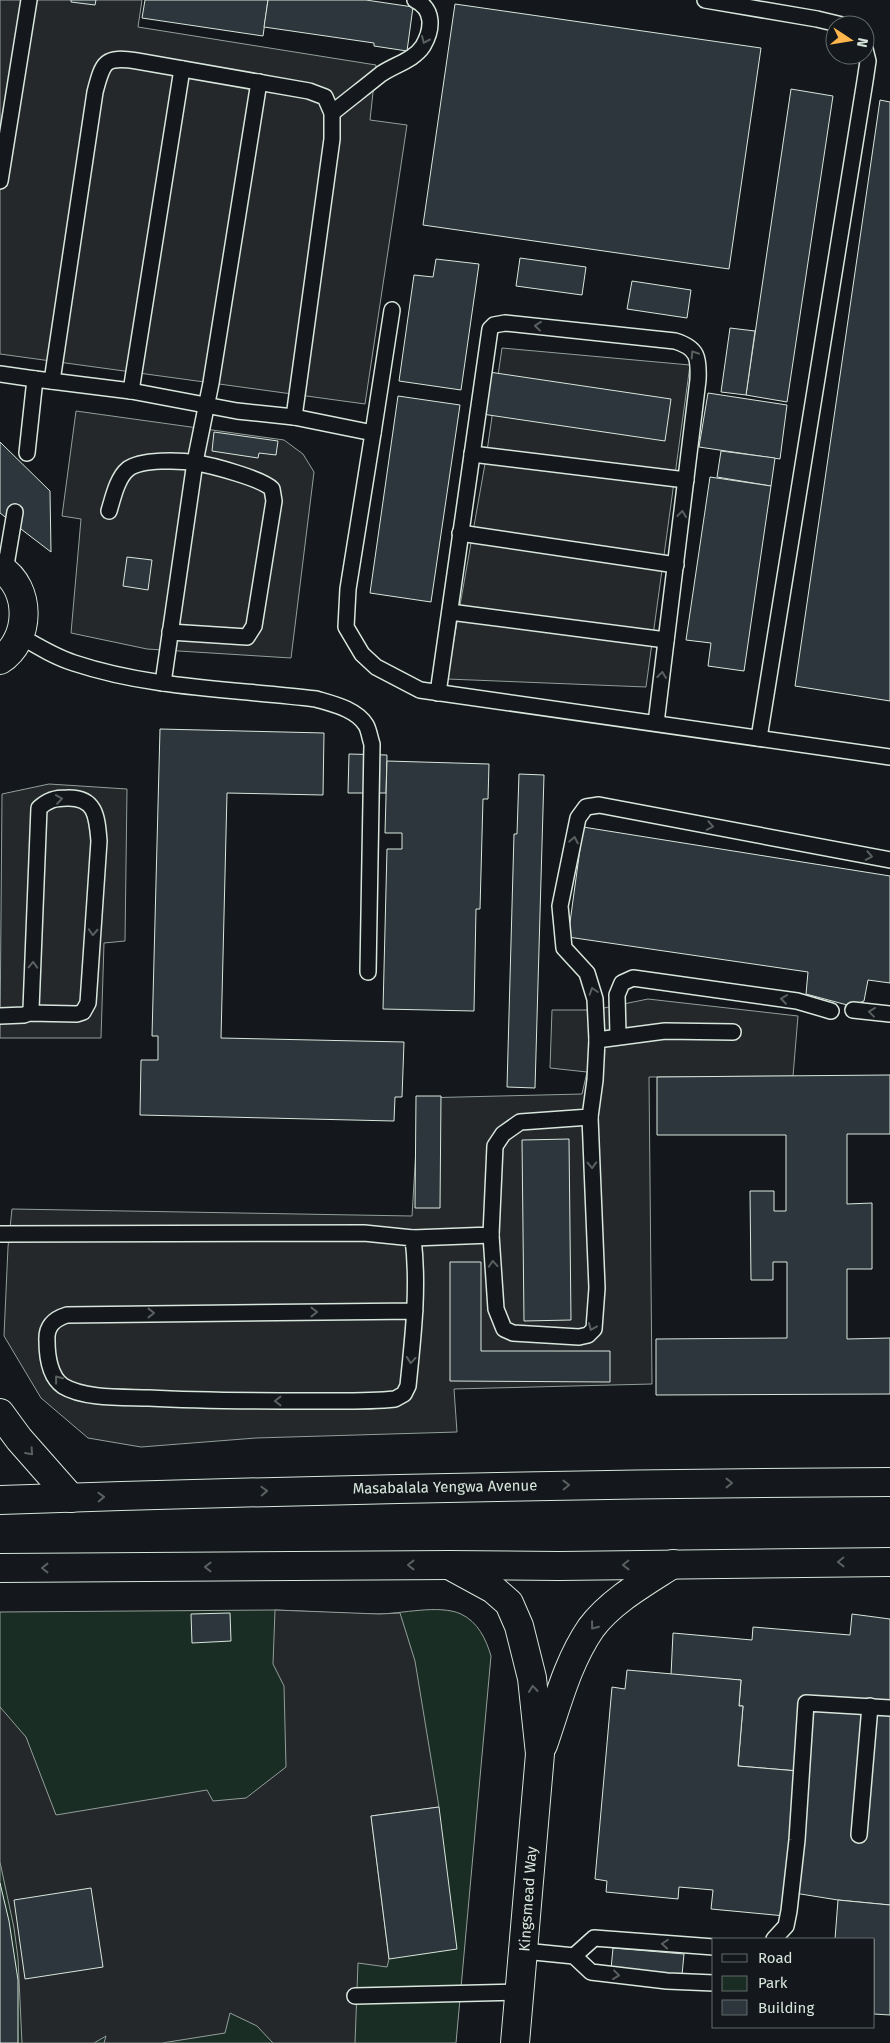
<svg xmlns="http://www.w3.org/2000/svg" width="890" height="2043" font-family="'Fira Sans',sans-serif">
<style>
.green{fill:#1a2d24;stroke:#939e99}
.parking{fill:#24282b;stroke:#939e99}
.building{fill:#2c363c;stroke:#d8e6dc}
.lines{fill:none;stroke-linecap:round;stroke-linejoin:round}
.lane-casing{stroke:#d8e6dc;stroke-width:18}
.street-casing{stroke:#d8e6dc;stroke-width:30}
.secondary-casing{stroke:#d8e6dc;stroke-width:30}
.lane{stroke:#14181c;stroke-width:15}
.street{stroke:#14181c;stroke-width:28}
.secondary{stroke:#14181c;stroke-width:28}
.oneway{stroke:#59605f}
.labels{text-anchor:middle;stroke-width:4;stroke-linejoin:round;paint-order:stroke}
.street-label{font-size:15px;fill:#d8e6dc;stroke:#14181c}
</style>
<rect width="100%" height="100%" fill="#14181c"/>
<path class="green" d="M275,1610C309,1611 343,1614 378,1614C401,1614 439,1604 461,1614C478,1622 486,1639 491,1656L456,2043H0V1612Z"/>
<g class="parking">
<path d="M0,0H142L138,27L376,65L370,120L407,125L365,404L0,354Z"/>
<path d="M502,348L690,365L646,687L447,679L486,458Z"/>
<path d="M76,411L284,440L303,454L314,472L291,658L147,649L71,633L81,519L62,516Z"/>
<path d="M49,784L127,789L125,941L104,943L101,1038H0L2,794Z"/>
<path d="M648,999L798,1016L793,1076L649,1077L652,1384L454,1389L457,1432L256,1438L141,1447L88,1438L41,1398L4,1336L8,1247L12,1209L412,1216L419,1098L582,1094L587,1072L550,1068L552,1010H594Z"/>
<path d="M275,1610L379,1614L400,1613L415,1661L439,1807L371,1816L389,1959L387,1967L358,1963L355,2043H273L257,2026L230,2013L225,2033L162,2043H104L106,2036L94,2043H22L18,1958L14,1928L0,1862V1707L26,1737L56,1815L207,1790L213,1801L246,1798L286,1767L284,1686L273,1664Z"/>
</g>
<g class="building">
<path d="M71,0H96L95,5L71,2Z"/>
<path d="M145,0H268L263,36L142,18Z"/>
<path d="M268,0H366L413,7L407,51L374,46V43L264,27Z"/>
<path d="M455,4L761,48L729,269L423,225Z"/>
<path d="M791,89L833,96L787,402L746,395Z"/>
<path d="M880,100L890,102V701L795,686Z"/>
<path d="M520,258L586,267L582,295L516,286Z"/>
<path d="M436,259L479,264L461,390L399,381L414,275L433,277Z"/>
<path d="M632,281L691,290L687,318L627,309Z"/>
<path d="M730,328L755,331L746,395L721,392Z"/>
<path d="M489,372L671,399L665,441L482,414Z"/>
<path d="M708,393L787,405L780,459L699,447Z"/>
<path d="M398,396L460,405L431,602L370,593Z"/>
<path d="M214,432L278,441L276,455L259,453L258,458L212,451Z"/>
<path d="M0,442L50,491L51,552L0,513Z"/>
<path d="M721,451L775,458L771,486L717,477Z"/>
<path d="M710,477L771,486L744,671L708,666L711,643L686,640Z"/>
<path d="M127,557L152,560L148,590L123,586Z"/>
<path d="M160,729L324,733L323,795L227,793L221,1038L404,1042L402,1097H395L394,1121L140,1115L141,1060H158V1036H152Z"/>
<path d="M349,754L387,755L386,793H348Z"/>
<path d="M387,761L489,764L488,799H483L480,909H476L474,1011L383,1009L387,849H402V833H385Z"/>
<path d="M519,774L544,775L535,1088L507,1087L514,834H517Z"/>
<path d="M583,827L890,876V983L868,980L864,1001L851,1006L806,994L808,972L568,937Z"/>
<path d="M890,1075V1134H847V1204L872,1203V1269H847V1339L890,1338V1394L656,1395V1339L787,1338V1262H773V1280H751L750,1191H774V1211H786V1135H657V1077Z"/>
<path d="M416,1096H441L440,1208H415Z"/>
<path d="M569,1139L571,1320L524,1321L522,1140Z"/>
<path d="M450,1262H481V1351H610V1382L450,1381Z"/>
<path d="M230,1613L231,1641L192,1643L191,1614Z"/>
<path d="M852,1614L890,1619V1905L838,1900L788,1892L798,1771L738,1766L743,1706H739L741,1680L671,1675L673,1633L752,1640L753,1627L850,1635Z"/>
<path d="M627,1670L741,1680L739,1706H743L738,1766L798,1771L785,1916L711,1909L713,1890L679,1887L678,1899L606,1892L607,1881L595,1879L612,1687L625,1689Z"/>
<path d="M439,1807L457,1949L389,1959L371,1816Z"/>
<path d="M0,1883L9,1921L18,1980V2043H0Z"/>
<path d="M91,1888L103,1967L25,1979L14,1900Z"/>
<path d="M838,1900L890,1905V2015L874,2014V1939H835Z"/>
<path d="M613,1948L684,1954L682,1975L611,1969Z"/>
</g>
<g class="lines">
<g class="lane-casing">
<g id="lane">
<path d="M705,0L817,19L842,25"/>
<path d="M332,113C348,100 365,87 381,74C394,65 414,60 423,46C433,29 434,9 415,0"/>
<path d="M0,181L29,0"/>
<path d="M0,374L35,379L27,453"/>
<path d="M35,379L131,391L237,411L294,417L373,433L348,589L346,627L362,654L376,667L420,690L890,757"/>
<path d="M52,381L95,92C103,61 105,56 137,61L309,91L325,97L332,113V139L294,417"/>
<path d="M131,391L182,69"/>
<path d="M373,433L392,310"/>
<path d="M472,454L686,480"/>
<path d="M109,511C113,498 117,478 128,469C141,459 180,460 196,463C211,465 263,479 272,489L274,501L254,626L247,637L170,632"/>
<path d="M460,533L676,565"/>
<path d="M5,571L15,512"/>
<path d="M450,612L666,640"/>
<path d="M20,636C37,646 55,657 74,663C152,689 236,689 316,699C333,704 356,709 366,725C369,730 370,739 372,744L368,972"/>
<path d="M163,683L195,462L211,383L259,82"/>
<path d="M438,693L490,329L494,325L505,323L675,341C698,348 699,358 698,380L656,723"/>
<path d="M759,738L865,81L868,61L865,49"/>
<path d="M853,1010L890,1014"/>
<path d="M0,1016L24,1015L29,1013L77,1014L83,1012L88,1003L99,841C97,817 96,797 67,798C55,798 48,800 39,808L31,1009L29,1013"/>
<path d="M618,1035L617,995L622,983L633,978L797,1001L831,1011"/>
<path d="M597,1040L595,999L587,973L564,948L560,906L578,818L586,807L599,805L890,860"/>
<path d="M0,1234L364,1233L413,1238C419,1288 413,1337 408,1386L404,1394L395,1399C366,1402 337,1401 308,1401C255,1401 202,1401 149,1398C124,1397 84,1399 63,1386C50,1377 47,1356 47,1341C46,1326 54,1319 67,1315L415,1311"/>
<path d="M491,1235L496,1309L504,1329L513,1333L579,1337L588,1335L594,1329L597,1288L590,1117"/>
<path d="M413,1238L491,1235L495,1146L503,1134L520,1122L590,1117L595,1080L597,1040L665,1031L733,1032"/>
<path d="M859,1835L870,1706"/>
<path d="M774,1939L786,1926L789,1911L797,1840L806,1703L890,1708"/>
<path d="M524,1951L574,1956L591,1972L667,1981L714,1983"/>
<path d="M574,1956L594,1938L714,1947"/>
<path d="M355,1996L519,1992"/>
</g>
</g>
<g class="street-casing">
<g id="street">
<path d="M0,568C32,588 31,640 0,660"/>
<path d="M449,1565L493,1589L509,1603L519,1626L532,1678L540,1754L515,2043"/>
<path d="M543,1745C557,1705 567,1663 591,1628C611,1601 645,1582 673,1564"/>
</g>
</g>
<g class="secondary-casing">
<g id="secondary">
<path d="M0,1413L19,1439L71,1498"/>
<path d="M0,1500C297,1490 593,1484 890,1482"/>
<path d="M0,1568L449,1565L559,1566L890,1562"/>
</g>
</g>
<use href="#lane" class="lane"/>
<use href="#street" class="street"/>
<use href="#secondary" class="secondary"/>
</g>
<defs><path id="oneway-chevron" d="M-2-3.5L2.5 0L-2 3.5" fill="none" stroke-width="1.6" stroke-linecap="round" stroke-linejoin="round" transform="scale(1.25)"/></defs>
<g class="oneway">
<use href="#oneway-chevron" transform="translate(425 40) rotate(114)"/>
<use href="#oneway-chevron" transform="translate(538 326) rotate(-174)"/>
<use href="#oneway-chevron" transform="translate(694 354) rotate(-123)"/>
<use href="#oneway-chevron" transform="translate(682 514) rotate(-83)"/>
<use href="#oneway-chevron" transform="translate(662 675) rotate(-83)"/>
<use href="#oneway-chevron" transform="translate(59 799) rotate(-8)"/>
<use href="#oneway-chevron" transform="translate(710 826) rotate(11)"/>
<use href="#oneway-chevron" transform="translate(574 840) rotate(-79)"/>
<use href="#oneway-chevron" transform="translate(869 856) rotate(11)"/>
<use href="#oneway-chevron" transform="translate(93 932) rotate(93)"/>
<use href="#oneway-chevron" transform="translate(33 965) rotate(-88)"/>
<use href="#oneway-chevron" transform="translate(593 991) rotate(-108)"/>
<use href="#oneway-chevron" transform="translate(784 999) rotate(-172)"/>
<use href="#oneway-chevron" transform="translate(872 1012) rotate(-173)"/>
<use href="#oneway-chevron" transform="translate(592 1165) rotate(88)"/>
<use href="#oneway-chevron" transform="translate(493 1264) rotate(-94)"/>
<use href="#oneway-chevron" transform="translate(314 1312)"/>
<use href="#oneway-chevron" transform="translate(151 1313)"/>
<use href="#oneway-chevron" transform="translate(592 1327) rotate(113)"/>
<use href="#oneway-chevron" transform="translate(411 1360) rotate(95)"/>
<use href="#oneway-chevron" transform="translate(58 1379) rotate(-128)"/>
<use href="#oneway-chevron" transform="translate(278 1401) rotate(180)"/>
<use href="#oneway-chevron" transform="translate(30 1452) rotate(48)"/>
<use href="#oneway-chevron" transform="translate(729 1483)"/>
<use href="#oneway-chevron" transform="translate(566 1485) rotate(-1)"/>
<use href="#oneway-chevron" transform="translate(264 1491) rotate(-2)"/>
<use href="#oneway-chevron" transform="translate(101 1497) rotate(-2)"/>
<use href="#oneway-chevron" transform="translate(841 1562) rotate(179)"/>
<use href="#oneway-chevron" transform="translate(411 1565) rotate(180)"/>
<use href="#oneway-chevron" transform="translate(626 1565) rotate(179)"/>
<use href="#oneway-chevron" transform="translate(208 1567) rotate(180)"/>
<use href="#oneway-chevron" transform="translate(45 1568) rotate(180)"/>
<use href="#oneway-chevron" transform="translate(594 1626) rotate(128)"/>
<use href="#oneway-chevron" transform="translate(533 1689) rotate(-96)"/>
<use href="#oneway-chevron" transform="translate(665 1944) rotate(-175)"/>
<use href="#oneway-chevron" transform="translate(616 1975) rotate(7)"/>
</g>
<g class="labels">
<g class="street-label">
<text transform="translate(445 1487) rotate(-1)" y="5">Masabalala Yengwa Avenue</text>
<text transform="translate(528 1899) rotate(-86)" y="5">Kingsmead Way</text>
</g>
</g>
<rect x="712" y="1938" width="162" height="90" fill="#14181c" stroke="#626a69"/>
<rect x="722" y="1954" width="25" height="8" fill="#14181c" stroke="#626a69"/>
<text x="758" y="1963" font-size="15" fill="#d8e6dc">Road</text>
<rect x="722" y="1976" width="25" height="15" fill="#1a2d24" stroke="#626a69"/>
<text x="758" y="1988" font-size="15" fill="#d8e6dc">Park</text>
<rect x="722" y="2000" width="25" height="15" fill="#2c363c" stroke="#626a69"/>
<text x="758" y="2013" font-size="15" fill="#d8e6dc">Building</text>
<g transform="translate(850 40) rotate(102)"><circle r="24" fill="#14181c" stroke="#626a69"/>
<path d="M0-4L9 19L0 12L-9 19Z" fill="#ffb74d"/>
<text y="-8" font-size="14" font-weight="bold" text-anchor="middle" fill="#d8e6dc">N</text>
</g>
</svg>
